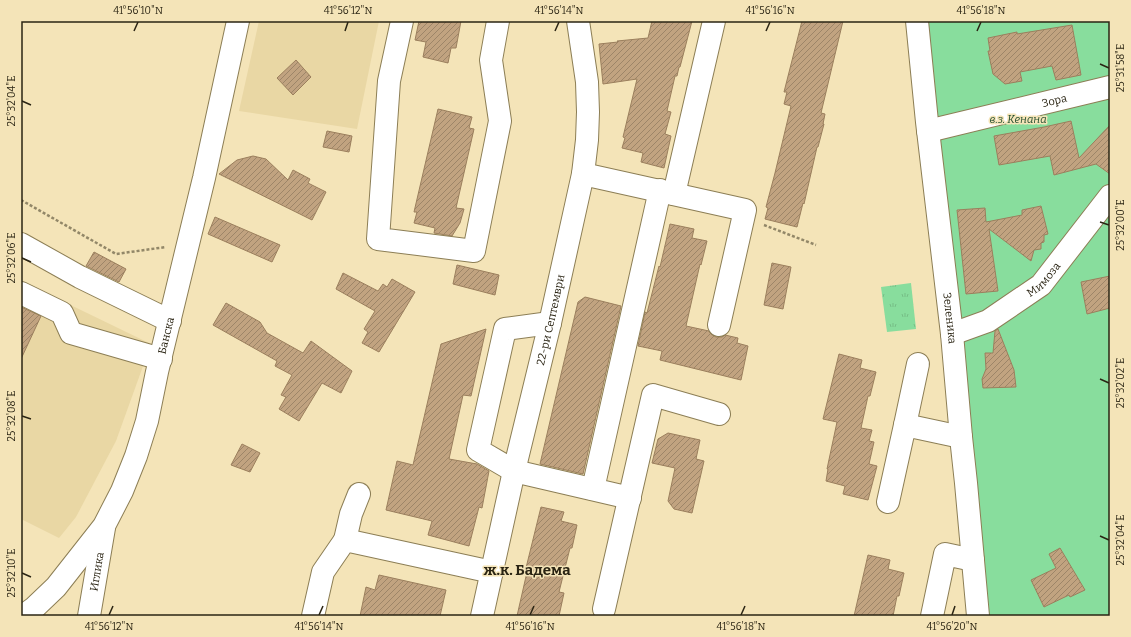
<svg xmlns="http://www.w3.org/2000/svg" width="1131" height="637" font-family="Bitter,serif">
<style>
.built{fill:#e9d7a4}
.grass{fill:url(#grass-tufts)}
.garden{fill:#88dd9d}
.building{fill:url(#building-hatch);stroke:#9b7f5d}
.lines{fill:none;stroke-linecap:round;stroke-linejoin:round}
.minor-casing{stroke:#8c7e55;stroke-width:24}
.path{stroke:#928768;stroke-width:2.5;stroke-dasharray:3 2;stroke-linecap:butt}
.minor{stroke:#fff;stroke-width:22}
.ticks{fill:none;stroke:#2a2413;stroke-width:1.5}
.labels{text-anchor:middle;stroke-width:3;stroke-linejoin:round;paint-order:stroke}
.street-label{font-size:11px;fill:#2a2413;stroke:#f4e4b8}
.park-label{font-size:11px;font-style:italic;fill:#234e2f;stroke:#f4e4b8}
.district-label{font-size:15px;font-weight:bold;fill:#2a2413;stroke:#f4e4b8}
.neatline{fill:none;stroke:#2a2413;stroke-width:1.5}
.ticks-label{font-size:10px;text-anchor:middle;fill:#2a2413}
</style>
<defs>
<pattern id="grass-tufts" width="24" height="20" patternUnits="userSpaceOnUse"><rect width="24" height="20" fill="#88dd9d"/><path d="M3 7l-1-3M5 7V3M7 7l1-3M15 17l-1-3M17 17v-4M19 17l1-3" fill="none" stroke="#76be86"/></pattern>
<pattern id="building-hatch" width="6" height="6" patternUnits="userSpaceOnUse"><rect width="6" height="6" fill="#c1a380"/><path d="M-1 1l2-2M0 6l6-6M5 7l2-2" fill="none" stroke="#9d8568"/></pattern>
</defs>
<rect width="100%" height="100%" fill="#f4e4b8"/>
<g class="built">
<path d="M259,21H379L357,129L239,111Z"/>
<path d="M21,281L151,344L116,441L76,517L59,538L21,519Z"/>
</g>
<path class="grass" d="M911,283L916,329L887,332L881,287Z"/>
<path class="garden" d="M917,21H1110V616H977Z"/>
<g class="building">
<path d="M419,21H461L456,48H451L448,63L423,57L426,42L415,40Z"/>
<path d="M652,21H692L680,67H679L677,76H675L667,111L671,112L665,134L671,136L664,168L641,162L643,153L622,148L625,138L623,137L637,79L603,84L599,44L618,42L617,41L648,38Z"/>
<path d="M802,21H843L821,113L825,114L823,124H824L818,147H817L804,204L803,203L797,227L765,219L768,208L766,207L775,173L791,106L784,104L787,92H784Z"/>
<path d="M1072,25L1081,75L1056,80L1052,66L1020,72L1022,81L1005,84L993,74L988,51H990L988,38L1017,32V34Z"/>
<path d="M296,60L311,77L293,95L277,78Z"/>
<path d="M438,109L472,117L469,128L474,129L456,208L464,209L460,223L452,236L434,233L435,228L414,223L417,212H414Z"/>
<path d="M1071,121L1079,158L1110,125V174L1096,164L1054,175L1050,156L999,165L994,136L1044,127Z"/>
<path d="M327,131L352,136L349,152L323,147Z"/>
<path d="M253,156L266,159L288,180L293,170L310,179L308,183L326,192L312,220L219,174L237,160Z"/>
<path d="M1041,206L1048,234L1044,235V242L1041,243V249L1034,250L1031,261L989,229L998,291L966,294L957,210L985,208L986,222L1022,215V210Z"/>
<path d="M215,217L280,245L272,262L208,234Z"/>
<path d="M670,224L694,229L692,238L707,241L701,265L700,264L686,326L709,331L711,334L716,337H722L725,335L738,338L737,343L748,346L741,380L660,360L662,351L638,346L645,312L647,313L659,266L660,267Z"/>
<path d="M94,252L126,269L119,282L86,266Z"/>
<path d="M772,263L791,267L783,309L764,305Z"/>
<path d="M457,265L499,275L495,295L453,284Z"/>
<path d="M343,273L378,291L383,284L387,287L392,279L415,292L379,352L362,343L368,332L364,329L375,311L336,289Z"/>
<path d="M1110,276V308L1087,314L1081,282Z"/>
<path d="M585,297L621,306L583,474L540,464L578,302Z"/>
<path d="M226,303L260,322L267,333L303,353L311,341L352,371L341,393L322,383L299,421L279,409L286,397L281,395L292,375L275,366L277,361L213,325Z"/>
<path d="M21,307L41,316L21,359Z"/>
<path d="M486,329L471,396L463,395L449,459L477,464L489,471L482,508L479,507L469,546L428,535L432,521L386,510L397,461L413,465L441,344Z"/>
<path d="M998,329L1014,370L1016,387L983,388L982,379L986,369L985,353H993L995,331Z"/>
<path d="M839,354L862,360L860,368L876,372L870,396H868L861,428L872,430L869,441L874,442L869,464L877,466L868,500L843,494L845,486L826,481L828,469H827L837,422L823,419Z"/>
<path d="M668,433L700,440L696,459L704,461L692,513L674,509L668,501L675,468L652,463L658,439Z"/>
<path d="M242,444L260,453L250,472L231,465Z"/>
<path d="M541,507L564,512L561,521L577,525L572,548H570L559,592L564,593L559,616H517L527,572H525Z"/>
<path d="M1060,548L1085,590L1070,597L1069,595L1044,607L1031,580L1056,568L1049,554Z"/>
<path d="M868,555L890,560L888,569L904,573L899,596H897L893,616H854Z"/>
<path d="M379,575L446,590L440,616H360L366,587L375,590Z"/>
</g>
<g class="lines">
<g class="minor-casing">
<g id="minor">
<path d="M402,21L389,81L378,239L474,251L500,121L491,60L498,21"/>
<path id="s1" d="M917,21L927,122L952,334L961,437L966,483L978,616"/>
<path id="s2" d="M928,131L1110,87"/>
<path d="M583,174L745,210L719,325"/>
<path d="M674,194L714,21"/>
<path d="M21,244L80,277L170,321"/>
<path d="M21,293L62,313L71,333L161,359"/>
<path d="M550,323L505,329L478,450L514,471L630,498"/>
<path id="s3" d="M952,334L988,321L1041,285L1110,196"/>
<path d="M905,425L918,364"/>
<path d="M593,489L660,190"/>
<path d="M888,502L905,425L961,437"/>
<path d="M345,540L351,514L359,494"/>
<path d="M604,609L653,395L719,414"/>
<path id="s4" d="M23,616L34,608L56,587L104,526L122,491L136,456L147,421L157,372L204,178L238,21"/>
<path id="s5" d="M89,616L104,528"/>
<path d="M313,616L323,572L345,540L492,572"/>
<path id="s6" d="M482,616L514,471L550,323L583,174L587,140L588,112L587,82L578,21"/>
<path d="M932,616L945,554L973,560"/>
</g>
</g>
<g class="path">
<path d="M21,200L116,254L166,247"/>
<path d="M764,225L816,245"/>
</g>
<use href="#minor" class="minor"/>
</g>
<path class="ticks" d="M134,31L138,22M345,31L348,22M555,31L559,22M766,31L770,22M977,31L981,22M1100,64L1109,68M22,101L31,105M1100,222L1109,225M22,258L31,262M1100,379L1109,383M22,416L31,419M1100,536L1109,540M22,573L31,577M109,615L113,606M319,615L323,606M530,615L534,606M741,615L745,606M952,615L955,606"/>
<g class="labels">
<g class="street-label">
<text dy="4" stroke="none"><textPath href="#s2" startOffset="130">Зора</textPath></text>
<text dy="4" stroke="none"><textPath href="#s3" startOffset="108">Мимоза</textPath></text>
<text dy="4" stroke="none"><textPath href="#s1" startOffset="299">Зеленика</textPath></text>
<text dy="4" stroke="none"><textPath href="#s6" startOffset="304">22-ри Септември</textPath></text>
<text dy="4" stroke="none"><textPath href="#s4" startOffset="323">Банска</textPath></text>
<text dy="4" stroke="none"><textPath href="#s5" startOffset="45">Иглика</textPath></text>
</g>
<g class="park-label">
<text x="1018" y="123">в.з. Кенана</text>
</g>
<g class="district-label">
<text x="527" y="575">ж.к. Бадема</text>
</g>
</g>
<rect width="1131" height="637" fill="none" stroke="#f4e4b8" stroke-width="44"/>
<rect x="22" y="22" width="1087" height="593" class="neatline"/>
<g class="ticks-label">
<text x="138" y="14">41°56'10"N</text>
<text x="348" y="14">41°56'12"N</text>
<text x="559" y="14">41°56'14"N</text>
<text x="770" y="14">41°56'16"N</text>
<text x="981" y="14">41°56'18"N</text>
<text transform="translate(1120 68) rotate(-90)" y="4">25°31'58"E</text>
<text transform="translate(11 101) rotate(-90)" y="4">25°32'04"E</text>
<text transform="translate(1120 225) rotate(-90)" y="4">25°32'00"E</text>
<text transform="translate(11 258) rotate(-90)" y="4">25°32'06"E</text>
<text transform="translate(1120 383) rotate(-90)" y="4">25°32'02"E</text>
<text transform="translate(11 416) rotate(-90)" y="4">25°32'08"E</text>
<text transform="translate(1120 540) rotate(-90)" y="4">25°32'04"E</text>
<text transform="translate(11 573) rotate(-90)" y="4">25°32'10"E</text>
<text x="109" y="630">41°56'12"N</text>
<text x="319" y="630">41°56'14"N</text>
<text x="530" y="630">41°56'16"N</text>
<text x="741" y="630">41°56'18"N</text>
<text x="952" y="630">41°56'20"N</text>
</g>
</svg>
